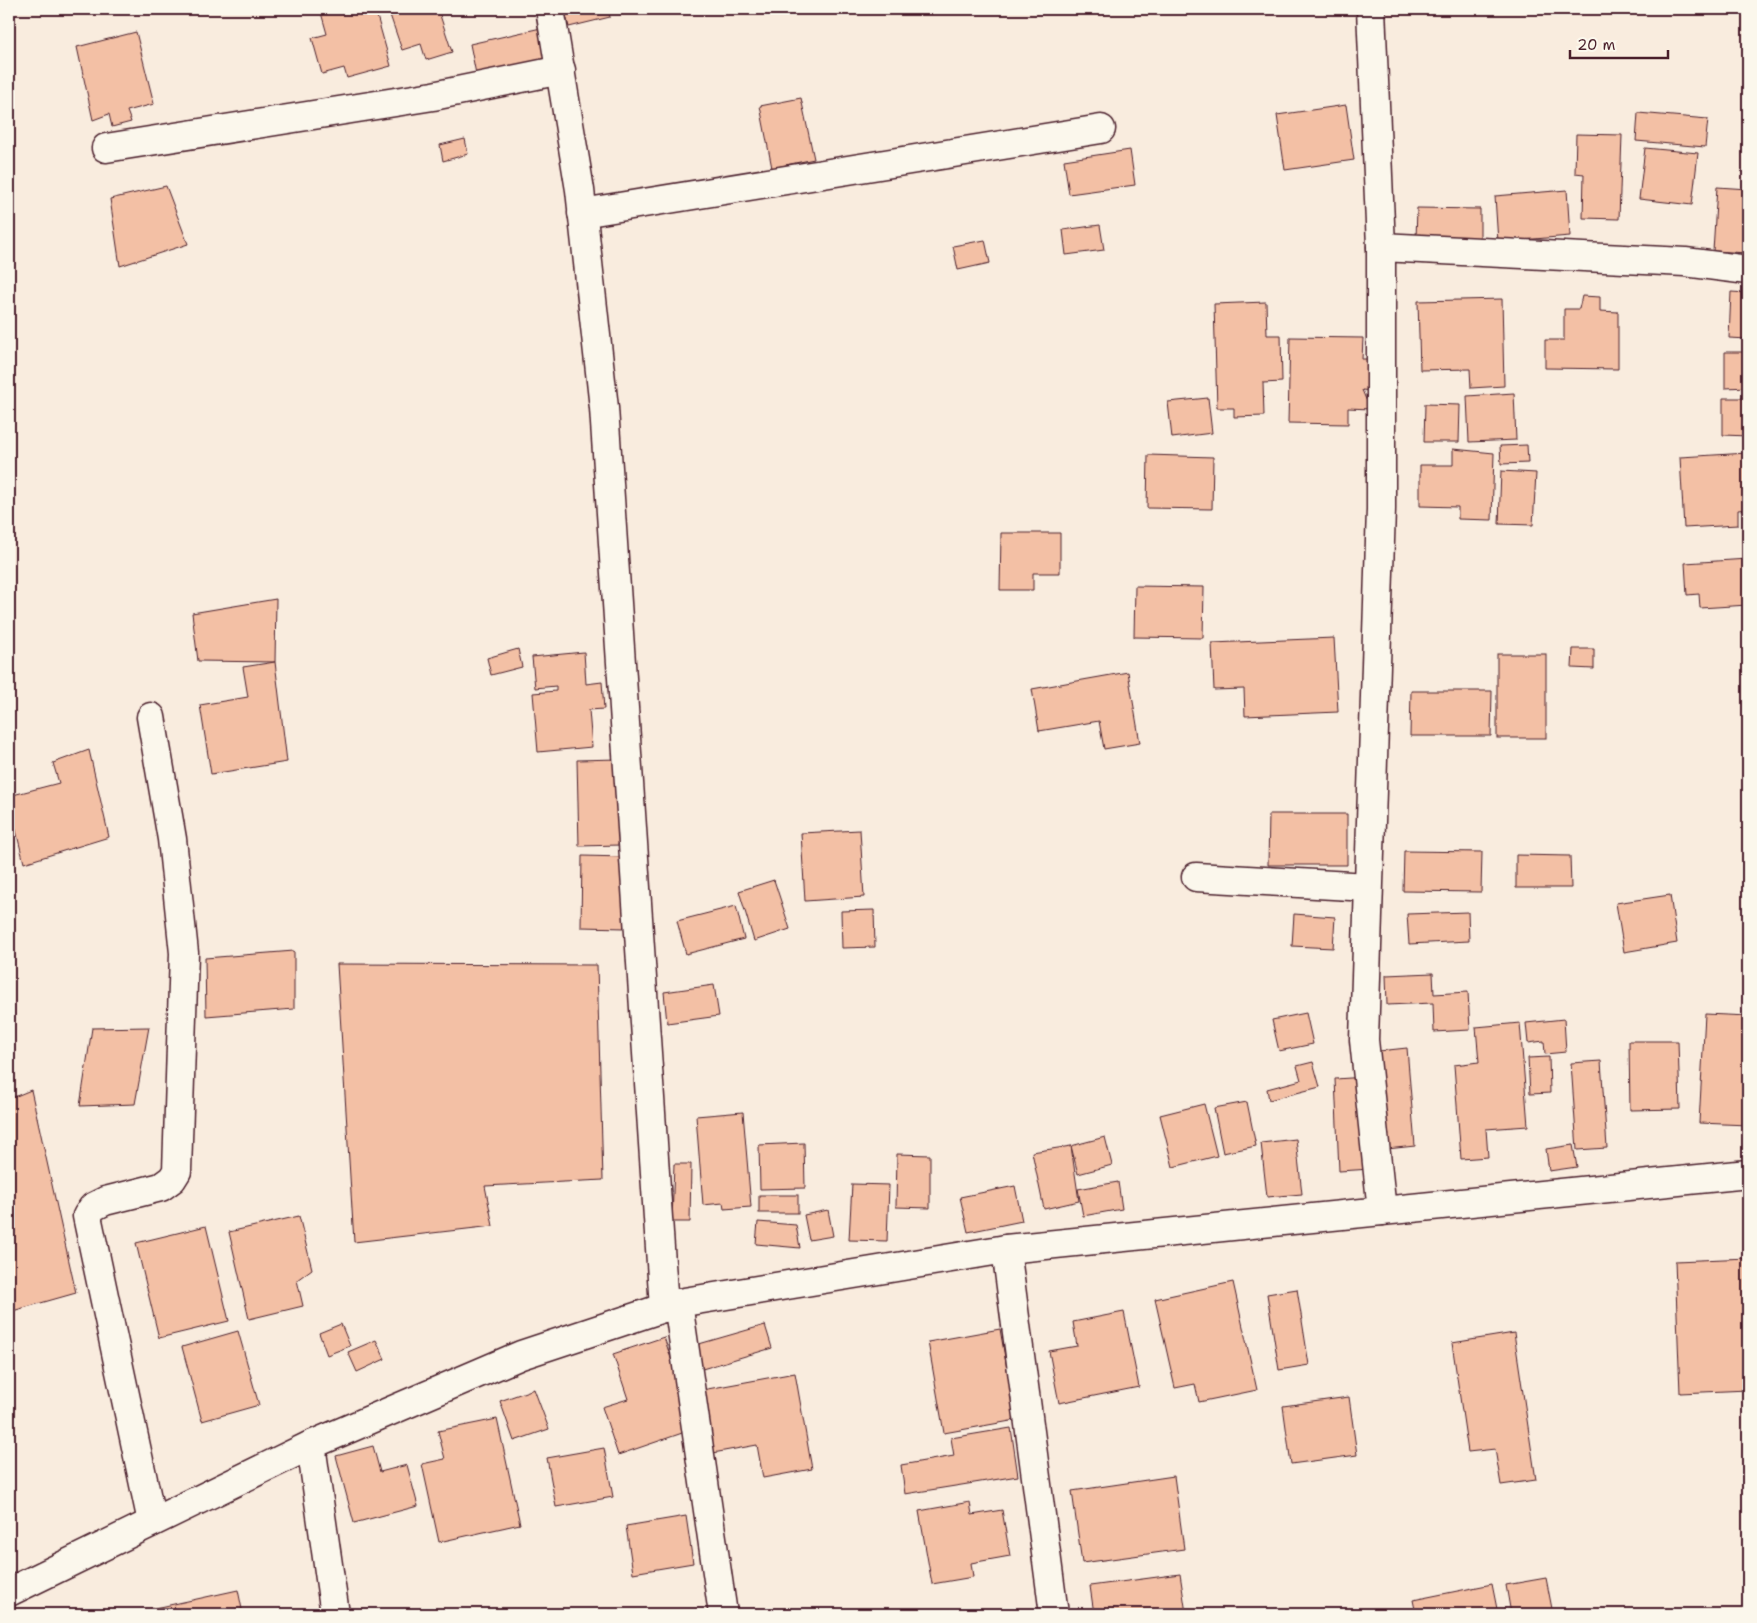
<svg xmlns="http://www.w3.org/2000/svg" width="1757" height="1623" font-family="'Shantell Sans',sans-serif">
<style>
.building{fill:#f3c0a5;stroke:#4a1f2b}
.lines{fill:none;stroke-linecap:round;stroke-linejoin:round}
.street-casing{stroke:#4a1f2b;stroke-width:31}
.highway-casing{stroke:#4a1f2b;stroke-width:31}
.street{stroke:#fbf7ec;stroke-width:28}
.highway{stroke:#fbf7ec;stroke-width:28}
</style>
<rect width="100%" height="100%" fill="#f9ecde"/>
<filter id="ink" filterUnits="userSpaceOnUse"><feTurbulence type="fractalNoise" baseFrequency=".02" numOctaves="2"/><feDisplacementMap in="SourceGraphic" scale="10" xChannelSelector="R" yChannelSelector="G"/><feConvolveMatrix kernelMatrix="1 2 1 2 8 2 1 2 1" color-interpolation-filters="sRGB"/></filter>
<g filter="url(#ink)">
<g class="building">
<path d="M320,9H375L391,66L347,78L344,68L322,74L312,38L327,34Z"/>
<path d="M388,9H438L452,52L426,60L421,44L402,50Z"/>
<path d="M564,9H608L610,17L569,27Z"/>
<path d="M541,28L547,58L476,74L470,44Z"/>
<path d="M136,32L154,104L127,111L131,122L112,127L109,114L93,120L77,47Z"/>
<path d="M801,98L814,159L772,168L760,106Z"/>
<path d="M1346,105L1354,160L1285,170L1277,115Z"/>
<path d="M1638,113L1708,119L1705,147L1636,141Z"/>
<path d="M1576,134L1622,135L1619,219L1583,218L1584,174L1575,173Z"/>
<path d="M465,139L468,154L443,161L440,145Z"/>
<path d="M1645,148L1698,153L1692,205L1639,199Z"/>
<path d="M1130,150L1135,185L1069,194L1064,160Z"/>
<path d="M166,186L188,244L120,266L110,199Z"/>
<path d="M1717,187L1748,189V253L1713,251Z"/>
<path d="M1567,190L1570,236L1498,242L1495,196Z"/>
<path d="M1417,208L1480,209V241L1416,239Z"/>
<path d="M1100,225L1104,250L1066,255L1063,230Z"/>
<path d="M985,240L990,263L958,270L953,246Z"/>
<path d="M1731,292L1748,293V339L1729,338Z"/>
<path d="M1582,296L1600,297V311L1618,312V369L1545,368V340H1564V309H1579Z"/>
<path d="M1502,299L1504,386L1471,388L1470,369L1420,370L1418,301Z"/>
<path d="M1266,302L1267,335H1281L1282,382L1263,383L1264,416L1234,417V408H1217L1214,304Z"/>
<path d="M1290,337L1363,338L1362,359H1373L1372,391L1362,390L1370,409L1348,408V424L1288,423Z"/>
<path d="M1725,352H1748V387L1725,388Z"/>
<path d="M1514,393L1516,440L1469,442L1467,396Z"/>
<path d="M1208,398L1212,433L1172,438L1168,402Z"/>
<path d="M1723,398H1748V436L1723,435Z"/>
<path d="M1425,404L1460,405L1459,442H1424Z"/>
<path d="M1527,445L1528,463L1501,464L1500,446Z"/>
<path d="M1453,449L1494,453L1492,520L1458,519V507L1420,506V465H1453Z"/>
<path d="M1748,453V509L1738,510V525L1684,528L1680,457Z"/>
<path d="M1148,455L1213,457L1212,509L1147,508Z"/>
<path d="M1501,471L1536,473L1533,525L1499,524Z"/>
<path d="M1001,533H1060V573H1033V590H1000Z"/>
<path d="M1748,559V605L1700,608L1699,594L1687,595L1685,563Z"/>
<path d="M1135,586L1204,587L1203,638L1134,637Z"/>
<path d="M276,599L275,662L198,661L192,613Z"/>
<path d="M1334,638L1338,712L1245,716L1244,689L1214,690L1212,643Z"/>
<path d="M518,649L522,667L491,675L487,658Z"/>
<path d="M1573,649H1594V669L1572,668Z"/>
<path d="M584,652L586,684L602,682L604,709L589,710L592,747L538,752L533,693L556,691V686L535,688L532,657Z"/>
<rect x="1497" y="654" width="49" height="84"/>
<path d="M275,662L287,762L211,774L200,705L248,697L243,667Z"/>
<path d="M1128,672L1140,743L1104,749L1099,721L1039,731L1032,689Z"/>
<path d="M1411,691H1492L1491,736H1410Z"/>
<path d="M89,750L109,837L24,863L9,802V796L59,783L53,763Z"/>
<path d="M618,759L620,845L579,846L577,760Z"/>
<path d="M1269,814H1347V865H1268Z"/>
<path d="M860,830L864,897L805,901L801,833Z"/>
<path d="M1404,851L1482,852L1481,892L1403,891Z"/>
<path d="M1516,855L1570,856L1571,888H1516Z"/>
<path d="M582,856L626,857L625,928L581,927Z"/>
<path d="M774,880L790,929L754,941L739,891Z"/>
<path d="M1670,895L1677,943L1624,952L1616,903Z"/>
<path d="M736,906L744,939L686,954L677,921Z"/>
<path d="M874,910L875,947L842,948L841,911Z"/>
<path d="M1468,912L1469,941L1409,944L1407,914Z"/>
<path d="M1294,914L1335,917L1333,948L1292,946Z"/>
<path d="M294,951V1009L206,1016L205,958Z"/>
<path d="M337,964L597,965L603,1180L485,1186L493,1226L354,1242Z"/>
<path d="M1433,973L1434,994L1468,992L1470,1030L1434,1032L1433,1003L1387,1005L1386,975Z"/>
<path d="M714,985L719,1016L667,1023L664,992Z"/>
<path d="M1306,1013L1313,1044L1279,1051L1272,1020Z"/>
<path d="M1705,1014L1748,1016V1125L1699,1123Z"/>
<path d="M1564,1019L1566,1052L1545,1054L1544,1041L1528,1043L1526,1023Z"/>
<path d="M1520,1023L1528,1126L1486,1129L1488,1157L1461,1159L1454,1065L1479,1062L1476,1027Z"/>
<path d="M149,1027L135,1104L80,1106L92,1028Z"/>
<path d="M1629,1041H1678L1680,1109L1630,1110Z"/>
<path d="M1407,1048L1415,1146L1387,1149L1379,1051Z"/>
<path d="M1549,1057L1550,1093L1530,1094L1528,1058Z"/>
<path d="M1601,1061L1607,1148L1577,1150L1571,1063Z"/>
<path d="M1313,1062L1320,1087L1269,1100L1267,1089L1301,1080L1297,1066Z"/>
<path d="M1366,1077L1371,1169L1339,1171L1335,1079Z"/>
<path d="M31,1090L76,1293L9,1312V1099Z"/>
<path d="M1247,1102L1256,1146L1223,1153L1214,1108Z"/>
<path d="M1204,1104L1217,1156L1173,1167L1160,1115Z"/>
<path d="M743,1112L751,1207L724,1209L723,1203L703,1205L696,1116Z"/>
<path d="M1105,1137L1112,1165L1078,1174L1071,1146Z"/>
<path d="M1296,1139L1302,1194L1267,1197L1261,1143Z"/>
<path d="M804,1143L805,1188L760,1189L759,1145Z"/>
<path d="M1573,1145L1577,1167L1549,1171L1546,1149Z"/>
<path d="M1071,1146L1079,1201L1044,1209L1032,1152Z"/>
<path d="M897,1154L930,1155V1208L896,1207Z"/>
<path d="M674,1164H691L690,1222H672Z"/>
<path d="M1118,1182L1122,1209L1083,1216L1078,1189Z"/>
<path d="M852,1184L889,1185L887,1241L849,1240Z"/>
<path d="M1015,1186L1022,1221L968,1232L960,1197Z"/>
<rect x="759" y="1195" width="39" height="18"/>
<path d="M828,1210L833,1236L809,1240L804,1215Z"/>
<path d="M299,1216L312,1269L297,1280L303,1306L249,1319L229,1232Z"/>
<path d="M758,1222L796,1225L800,1248L756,1244Z"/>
<path d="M206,1226L229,1321L159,1338L136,1243Z"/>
<path d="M1748,1258V1390L1680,1393L1675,1261Z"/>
<path d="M1233,1282L1257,1390L1199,1402L1195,1384L1175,1388L1155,1299Z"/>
<path d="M1297,1289L1309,1365L1279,1370L1267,1294Z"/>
<path d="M1124,1312L1139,1387L1059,1403L1049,1351L1077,1346L1073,1322Z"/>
<path d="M341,1324L350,1346L327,1355L319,1333Z"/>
<path d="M765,1325L772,1348L699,1370L692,1346Z"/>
<path d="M1000,1329L1016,1420L944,1433L928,1342Z"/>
<path d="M238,1331L259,1405L202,1421L182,1347Z"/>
<path d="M1514,1333L1536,1480L1501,1485L1495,1449L1468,1452L1452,1343Z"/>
<path d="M664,1337L694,1429L618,1455L602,1407L628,1399L613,1354Z"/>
<path d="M376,1340L385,1359L357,1372L348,1352Z"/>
<path d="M795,1373L812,1469L763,1478L757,1445L713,1453L702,1390Z"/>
<path d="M534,1389L549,1429L514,1441L500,1401Z"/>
<path d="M1349,1397L1357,1455L1291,1464L1283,1406Z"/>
<path d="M497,1419L520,1524L439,1542L422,1464L445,1459L438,1431Z"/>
<path d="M1011,1428L1018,1476L905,1494L901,1465L954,1456L951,1438Z"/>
<path d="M373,1446L380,1472L407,1465L418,1506L354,1523L336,1456Z"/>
<path d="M604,1448L613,1497L556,1507L547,1458Z"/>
<path d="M1174,1476L1184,1549L1082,1563L1072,1491Z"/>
<path d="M970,1502L972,1515L1002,1510L1010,1556L971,1563L973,1577L932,1584L919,1511Z"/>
<path d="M686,1516L693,1563L633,1573L626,1526Z"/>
<path d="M1180,1574L1186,1613L1094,1614L1090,1586Z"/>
<path d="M1546,1578L1553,1614H1511L1506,1585Z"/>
<path d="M1492,1584L1498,1614H1416L1413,1600Z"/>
<path d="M238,1590L243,1614H143L142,1611Z"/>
</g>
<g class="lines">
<g class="street-casing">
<g id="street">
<path d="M550,9L580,190L604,408L664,1308"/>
<path d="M1371,9L1381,247V509L1364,1040L1382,1211"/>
<path d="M106,148L433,96L561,70"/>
<path d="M582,213L1101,129"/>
<path d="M1381,247L1685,262L1748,270"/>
<path d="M151,717L172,839L184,953L177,1171L172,1179L161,1187L105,1201L93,1207L87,1216L152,1522"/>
<path d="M1196,877L1368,887"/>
<path d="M1006,1249L1054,1614"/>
<path d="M678,1303L723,1614"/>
<path d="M311,1445L335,1614"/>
</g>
</g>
<g class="highway-casing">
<path id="highway" d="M9,1592L311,1445L521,1355L678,1303L1006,1249L1748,1174"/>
</g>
<use href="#street" class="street"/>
<use href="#highway" class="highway"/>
</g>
</g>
<rect width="1757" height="1623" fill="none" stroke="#fbf7ec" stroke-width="30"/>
<rect x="15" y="15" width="1727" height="1593" fill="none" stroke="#4a1f2b" stroke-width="2" filter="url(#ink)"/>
<path d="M1570 50v8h98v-8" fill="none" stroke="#4a1f2b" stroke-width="2.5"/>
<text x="1577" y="50" font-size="15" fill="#4a1f2b" stroke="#fbf7ec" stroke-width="4" paint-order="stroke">20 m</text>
</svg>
